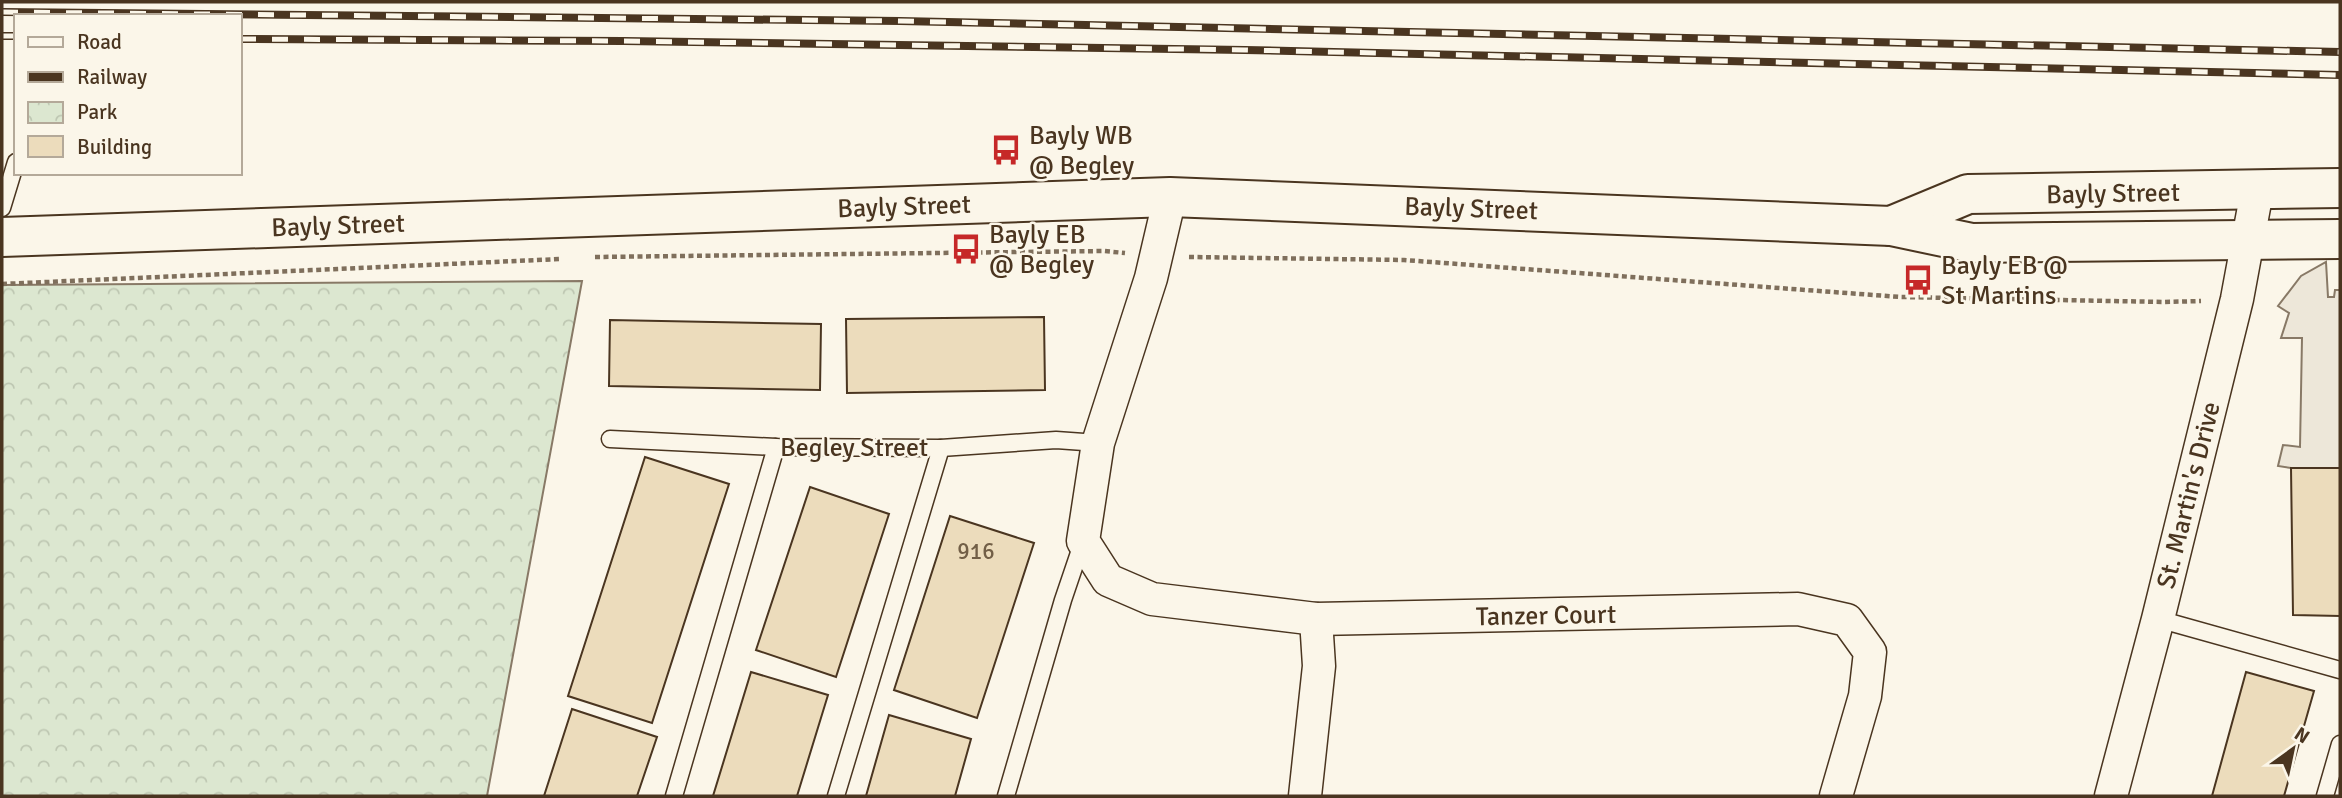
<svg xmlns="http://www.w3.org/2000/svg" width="2342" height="798" font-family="Signika,sans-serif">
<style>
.park{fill:url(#park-crowns);stroke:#887966;stroke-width:2}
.parking{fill:#ede7d9;stroke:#887966;stroke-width:2}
.building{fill:#ecdcbc;stroke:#4a3520;stroke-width:2}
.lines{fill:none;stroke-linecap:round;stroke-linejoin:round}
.service-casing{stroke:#4a3520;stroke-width:19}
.minor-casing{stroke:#4a3520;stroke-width:35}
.secondary-casing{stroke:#4a3520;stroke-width:42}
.path{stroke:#7f6f5c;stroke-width:4.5;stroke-dasharray:5 3.5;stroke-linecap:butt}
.service{stroke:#fbf6e9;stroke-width:16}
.minor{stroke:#fbf6e9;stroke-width:32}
.secondary{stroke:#fbf6e9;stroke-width:38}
.rail-casing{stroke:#4a3520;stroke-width:8}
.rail{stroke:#fbf6e9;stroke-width:5;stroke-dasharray:16;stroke-linecap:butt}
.labels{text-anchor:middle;stroke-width:5;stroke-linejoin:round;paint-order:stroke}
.number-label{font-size:23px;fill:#725f47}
.poi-label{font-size:26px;fill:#4a3520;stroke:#fbf6e9;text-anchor:start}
.street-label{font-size:26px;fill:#4a3520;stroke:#fbf6e9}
</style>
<defs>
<pattern id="park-crowns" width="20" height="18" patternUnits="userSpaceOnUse" patternTransform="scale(1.75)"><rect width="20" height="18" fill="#dce7d0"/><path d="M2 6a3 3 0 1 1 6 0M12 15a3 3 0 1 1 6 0" fill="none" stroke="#bec7b2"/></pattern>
</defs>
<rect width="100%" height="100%" fill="#fbf6e9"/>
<path class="park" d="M582,281L487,796H2V285Z"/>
<path class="parking" d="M2326,262L2328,297H2334L2335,290H2340V468H2291L2278,466L2283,445L2300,447L2302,338H2281L2289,313L2278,306L2301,276Z"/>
<g class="building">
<path d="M1044,317L1045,390L847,393L846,319Z"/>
<path d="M610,320L821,324L820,390L609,386Z"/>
<path d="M645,457L729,484L652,723L568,696Z"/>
<path d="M2291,468H2340V616L2293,615Z"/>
<path d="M810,487L889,514L836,677L756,650Z"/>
<path d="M950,516L1034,543L977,718L894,690Z"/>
<path d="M751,672L828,695L797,796H713Z"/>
<path d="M2246,672L2314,691L2284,796H2212Z"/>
<path d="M572,709L657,737L637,796H544Z"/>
<path d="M889,715L971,739L955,796H866Z"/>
</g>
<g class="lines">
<g class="service-casing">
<g id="service">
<path d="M2,208L16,162"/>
<path d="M610,439L776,447L941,448L1056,440L1098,443"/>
<path d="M2158,619L2340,670"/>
<path d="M674,796L776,447"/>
<path d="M836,796L941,448"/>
<path d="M1006,796L1063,600L1083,541"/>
<path d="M2325,796L2340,744"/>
</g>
</g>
<g class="minor-casing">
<g id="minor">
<path d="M1170,197L1151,278L1098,443L1083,541L1108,580L1152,599L1316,619L1798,609L1847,620L1870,652L1865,696L1836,796"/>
<path d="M1305,796L1319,666L1316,619"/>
<path d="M2111,796L2158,619L2237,299L2257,191"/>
</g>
</g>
<g class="secondary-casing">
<g id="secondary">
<path d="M1891,226L1968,194L2340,188"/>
<path d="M2,237L1170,197L1891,226L1972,243L2340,239"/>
</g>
</g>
<g class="path">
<path d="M595,257L1104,251L1125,253"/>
<path d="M1189,257L1404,260L1900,297L2165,302L2201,301"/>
<path d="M2,284L561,259"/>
</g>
<use href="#service" class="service"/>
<use href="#minor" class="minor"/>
<use href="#secondary" class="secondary"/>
<g class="rail-casing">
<g id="rail">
<path d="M2,12L900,21L2340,52"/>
<path d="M2,36H16"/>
<path d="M240,39L624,41L1245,50L2340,75"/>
</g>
</g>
<use href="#rail" class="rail"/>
</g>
<defs>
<g id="bus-bare" transform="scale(2.415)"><path d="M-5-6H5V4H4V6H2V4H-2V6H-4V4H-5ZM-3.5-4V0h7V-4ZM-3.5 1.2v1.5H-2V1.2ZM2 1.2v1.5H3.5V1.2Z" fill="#c62828" stroke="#fbf6e9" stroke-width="2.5" paint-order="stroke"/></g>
</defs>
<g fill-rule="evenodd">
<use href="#bus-bare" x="1006" y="150"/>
<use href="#bus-bare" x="966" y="249"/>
<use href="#bus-bare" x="1918" y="280"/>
</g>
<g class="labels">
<g class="number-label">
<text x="976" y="559">916</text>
</g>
<g class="poi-label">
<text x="1029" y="144">Bayly WB<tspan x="1029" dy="30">@ Begley</tspan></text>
<text x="989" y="243">Bayly EB<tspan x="989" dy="30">@ Begley</tspan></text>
<text x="1941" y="274">Bayly EB @<tspan x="1941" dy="30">St Martins</tspan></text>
</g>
<g class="street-label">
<text transform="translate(2113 193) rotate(-1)" y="9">Bayly Street</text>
<text transform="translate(904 206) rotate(-2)" y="9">Bayly Street</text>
<text transform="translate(1471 208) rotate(2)" y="9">Bayly Street</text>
<text transform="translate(338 225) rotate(-2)" y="9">Bayly Street</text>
<text x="854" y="456">Begley Street</text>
<text transform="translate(2188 495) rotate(-76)" y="9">St. Martin's Drive</text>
<text transform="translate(1546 615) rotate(-1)" y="9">Tanzer Court</text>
</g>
</g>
<rect width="2342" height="798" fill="none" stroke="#4a3520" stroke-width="7"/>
<rect x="14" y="14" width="228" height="161" fill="#fbf6e9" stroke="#b4a999" stroke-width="2"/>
<rect x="28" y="37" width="35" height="10" fill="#fbf6e9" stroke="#b4a999" stroke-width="2"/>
<text x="77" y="49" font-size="21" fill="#4a3520">Road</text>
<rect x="28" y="72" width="35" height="10" fill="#4a3520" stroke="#b4a999" stroke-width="2"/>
<text x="77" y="84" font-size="21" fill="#4a3520">Railway</text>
<rect x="28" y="102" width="35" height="21" fill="url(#park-crowns)" stroke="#b4a999" stroke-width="2"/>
<text x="77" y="119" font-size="21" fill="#4a3520">Park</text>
<rect x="28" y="136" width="35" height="21" fill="#ecdcbc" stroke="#b4a999" stroke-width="2"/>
<text x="77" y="154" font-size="21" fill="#4a3520">Building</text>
<g transform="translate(2293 749) rotate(33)" stroke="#fbf6e9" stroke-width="5" paint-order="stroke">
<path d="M0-5L12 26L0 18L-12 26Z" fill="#4a3520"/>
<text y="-10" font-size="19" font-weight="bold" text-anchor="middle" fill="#4a3520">N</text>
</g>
</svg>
